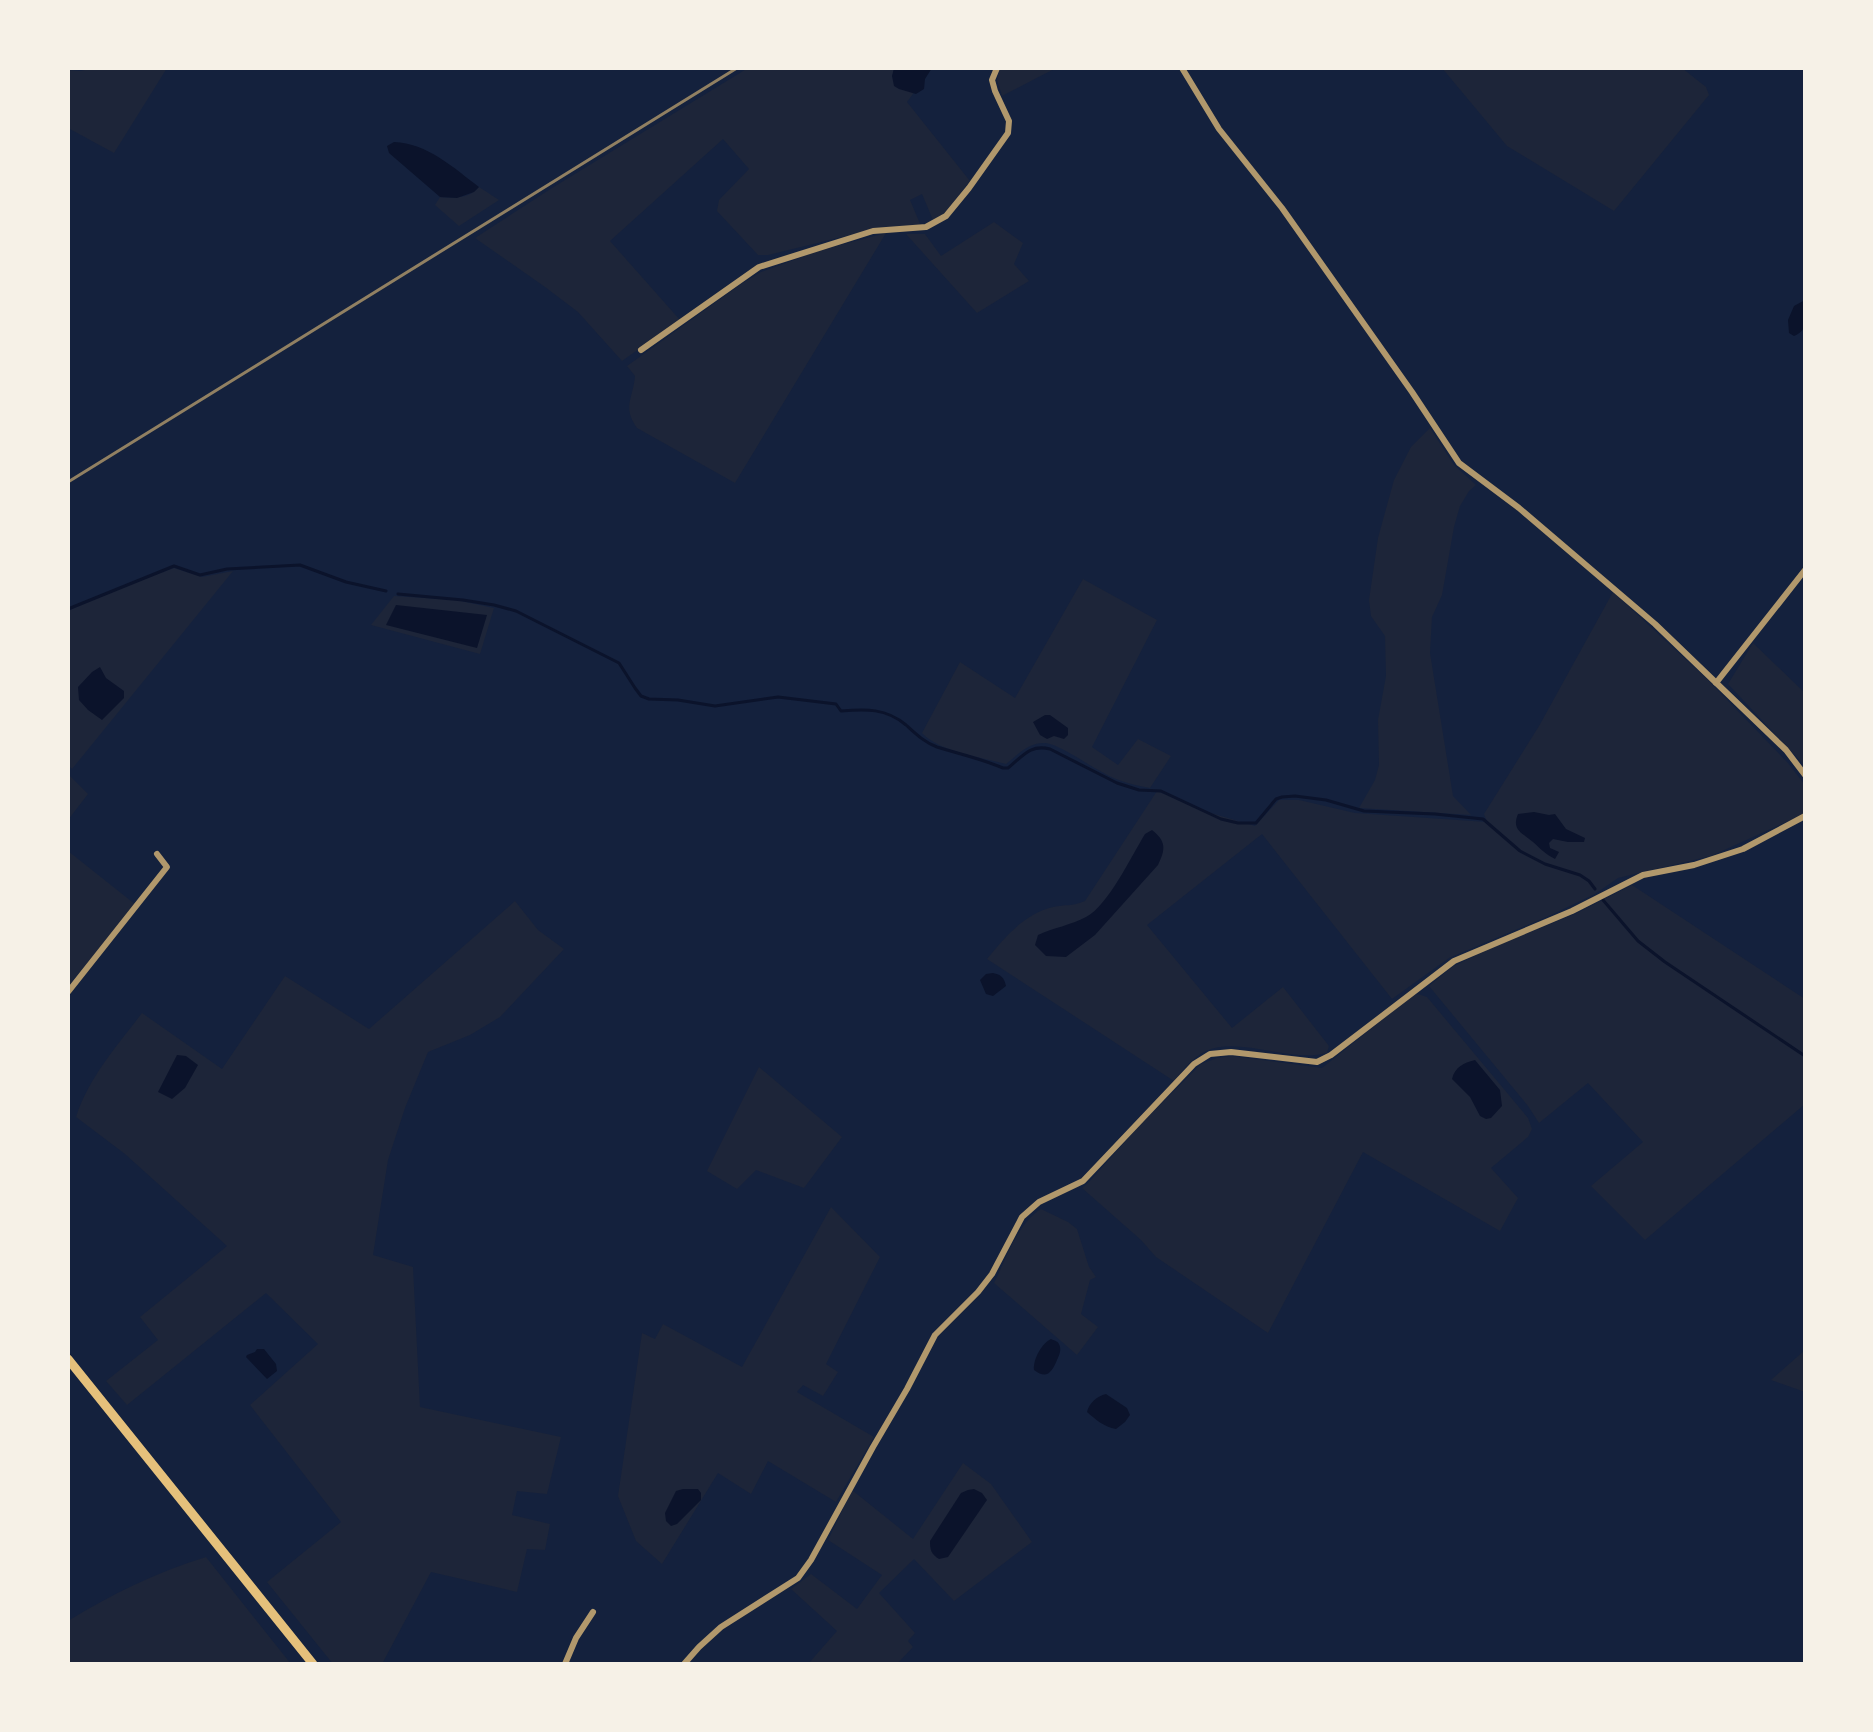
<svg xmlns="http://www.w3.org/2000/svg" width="1873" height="1732" font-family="Signika,sans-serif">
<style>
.green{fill:#1d2539}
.water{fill:#0b132b}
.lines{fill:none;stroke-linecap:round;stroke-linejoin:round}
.stream{stroke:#0b132b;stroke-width:3}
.minor{stroke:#b1986c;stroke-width:6}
.primary{stroke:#e5c07b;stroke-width:9}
.rail{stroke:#918062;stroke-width:3}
</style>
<rect width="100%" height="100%" fill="#14213d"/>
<g class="green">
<path d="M94,68H167L114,153L68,128V70L80,71Z"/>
<path d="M748,68H932L907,102L970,181L944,214L933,220L922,194L910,200L921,226L879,228L768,255H758L717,211L719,200L749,169L723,139L610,241L680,320L622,361L578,312L545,287L475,238L552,188Z"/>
<path d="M1000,68H1056L1002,96L997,80Z"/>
<path d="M1442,68H1682L1706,87L1709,95L1614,211L1507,146Z"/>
<path d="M479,187L499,200L459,226L435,205L440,197C455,198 468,199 479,187Z"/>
<path d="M994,222L1023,243L1014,264L1029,281L977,313L906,234H925L941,256Z"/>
<path d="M886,233L735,483L637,428C622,407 633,399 635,376L627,366L741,284L761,272L821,250Z"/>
<path d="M1430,428L1454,465L1476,485L1469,491L1460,506L1454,527L1442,595L1432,617L1430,653L1453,796L1471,815L1359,808L1375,780L1379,765L1378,720L1386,676L1385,636L1371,616L1369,600L1378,538L1394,480L1411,447Z"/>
<path d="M174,568L202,577L233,571L72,769L68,765V611L115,590Z"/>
<path d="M1083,579L1157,620L1092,747L1118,765L1138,739L1171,756L1150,788C1133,785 1117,781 1102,772C1088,765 1059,744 1045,743C1029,742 1017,755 1006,764C981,757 940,752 922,733L960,662L1015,698Z"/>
<path d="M1613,592L1708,680L1788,763L1805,785L1804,814L1711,856L1618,878L1595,894L1551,915L1449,958L1392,999L1262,834L1147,925L1232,1028L1283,987L1329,1046L1327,1053C1289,1063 1240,1036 1206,1051C1193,1057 1183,1070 1174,1081L987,959C1005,937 1024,914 1053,907C1066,904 1071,907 1085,901L1157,791L1204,811L1255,826L1279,800H1299L1355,813L1487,822L1484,814L1539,726Z"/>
<path d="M394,596L456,600L494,608L480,654L371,625Z"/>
<path d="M1753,643L1805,693V766L1728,684Z"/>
<path d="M68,774L88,794L68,820Z"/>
<path d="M68,851L136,905L68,986Z"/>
<path d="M1632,885L1805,999V1104L1645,1240L1591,1186L1643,1142L1588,1083L1539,1123L1528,1106L1429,986L1452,967L1489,949L1577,913Z"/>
<path d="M515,901L538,930L564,949L500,1017L470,1035L428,1052L405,1108L388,1160L373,1255L413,1267L420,1407L561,1437L547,1494L517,1491L512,1515L550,1524L545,1550L527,1549L517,1592L431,1572L382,1664H333L267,1582L341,1522L250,1405L318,1344L266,1293L127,1405L106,1381L158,1340L140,1317L227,1246L125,1154L76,1117C89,1077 117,1046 142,1013L222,1069L285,976L369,1029Z"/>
<path d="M1418,994L1427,997L1528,1118L1532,1129L1528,1137L1491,1168L1518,1198L1500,1231L1363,1152L1268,1333L1156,1257L1141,1240L1082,1188L1089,1182L1139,1126L1201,1064L1217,1058L1232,1056L1322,1068L1412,996Z"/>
<path d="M759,1067L842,1137L804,1188L756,1170L737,1189L707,1171Z"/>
<path d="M831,1207L880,1257L826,1364L838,1372L823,1396L803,1385L797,1392L874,1437L836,1502L768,1461L751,1494L718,1473L662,1564L636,1541L618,1496L642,1333L655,1339L663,1324L742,1367Z"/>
<path d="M1041,1209L1068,1222L1077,1229L1089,1267L1096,1277L1090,1280L1081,1314L1098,1327L1077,1355L994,1283C1006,1259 1017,1224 1041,1209Z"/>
<path d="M1805,1350V1392L1771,1380Z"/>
<path d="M963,1463L991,1484L1032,1542L954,1601L914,1559L879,1593L915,1633L908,1641L913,1647L897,1664H808L837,1631L791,1589L811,1574L857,1609L882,1575L828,1540L852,1490L913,1539Z"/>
<path d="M206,1557L291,1664H68V1621C112,1594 157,1572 206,1557Z"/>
</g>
<g class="water">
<path d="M894,68H932L925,79L924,89L916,94L899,89L894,86L892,76Z"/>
<path d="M394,142C427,143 454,168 479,187L474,192L457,198L440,197L389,153L387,146Z"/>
<path d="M1805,300C1805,315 1810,330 1794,336L1789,333L1788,320L1794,306Z"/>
<path d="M396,605L487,615L477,648L386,625Z"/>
<path d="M100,667L106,678L124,691V698L102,720L88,710L79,700L78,687L92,672Z"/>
<path d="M1045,715H1050L1068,728V735L1064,739L1054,736L1047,739L1040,735L1033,722Z"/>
<path d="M1534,812L1549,815L1555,814L1566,829L1585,838L1584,842H1568L1553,839L1549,843L1550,848L1559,852L1555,859C1545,854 1541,849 1533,842C1523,833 1511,831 1518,814Z"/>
<path d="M1152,830C1166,841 1166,849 1158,865L1095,935L1066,957L1046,956L1035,945L1038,935C1053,928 1071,925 1086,917C1108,906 1132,855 1145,834Z"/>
<path d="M993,973C1001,975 1004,977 1006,986L993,996L986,994L980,980L986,974Z"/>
<path d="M177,1055L186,1056L198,1065L185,1088L172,1099L158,1092Z"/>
<path d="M1475,1060L1500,1090L1502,1106L1491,1118L1486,1119L1480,1116L1470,1097L1452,1079C1455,1067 1463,1063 1475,1060Z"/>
<path d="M1051,1339C1055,1341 1059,1341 1060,1347C1061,1351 1059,1356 1057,1360C1052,1372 1047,1380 1034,1370C1033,1359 1042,1343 1051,1339Z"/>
<path d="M257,1349H264L276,1364L277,1371L267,1379L246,1357L247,1355L255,1352Z"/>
<path d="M1106,1394L1127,1408L1130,1415L1125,1422L1116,1429C1104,1427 1095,1419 1087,1412C1089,1403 1097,1396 1106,1394Z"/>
<path d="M683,1489H698L701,1493V1500L677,1524L671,1526L666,1521L665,1513L676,1491Z"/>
<path d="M974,1489L982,1493L987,1500L948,1557L939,1559C931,1554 930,1550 930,1541L961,1493L968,1490Z"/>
</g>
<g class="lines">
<g class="stream">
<path d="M398,594L463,600L494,605L516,611L619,663L635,688L641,696L649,699L678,700L715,706L778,697L836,704L841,711C866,709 886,708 906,725C916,734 924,742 937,747C959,754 982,759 1003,768H1008C1023,756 1030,744 1050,749L1117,783L1139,790L1161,791L1221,819L1238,823H1256L1276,799L1282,797L1295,796L1326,800L1364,811L1435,814L1483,819L1520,851L1545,864L1580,875L1589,881L1595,889"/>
<path d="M68,609L174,566L200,575L227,569L300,565L346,582L386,591"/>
<path d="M1603,900L1638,941L1665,962L1805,1056"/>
</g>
<g class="minor">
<path d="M1182,68L1219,129L1282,208L1412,392L1459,463L1519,508L1655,624L1786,750L1805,775"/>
<path d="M641,350L759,267L873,231L926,227L946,216L969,188L1008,133L1009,121L995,91L992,80L997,68"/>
<path d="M1716,683L1805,570"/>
<path d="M68,992L167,867L157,854"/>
<path d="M565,1664L576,1638L593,1612"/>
<path d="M684,1664L699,1647L721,1627L798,1578L811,1560L873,1447L907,1389L935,1335L978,1292L992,1274L1022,1217L1039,1202L1083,1181L1194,1064L1210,1054L1231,1052L1317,1062L1331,1055L1454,961L1572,911L1643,875L1694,865L1743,849L1805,816"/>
</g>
<path class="primary" d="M68,1359L313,1664"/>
<path class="rail" d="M68,482L737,68"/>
</g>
<rect width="1873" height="1732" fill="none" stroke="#f6f1e7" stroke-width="140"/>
</svg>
